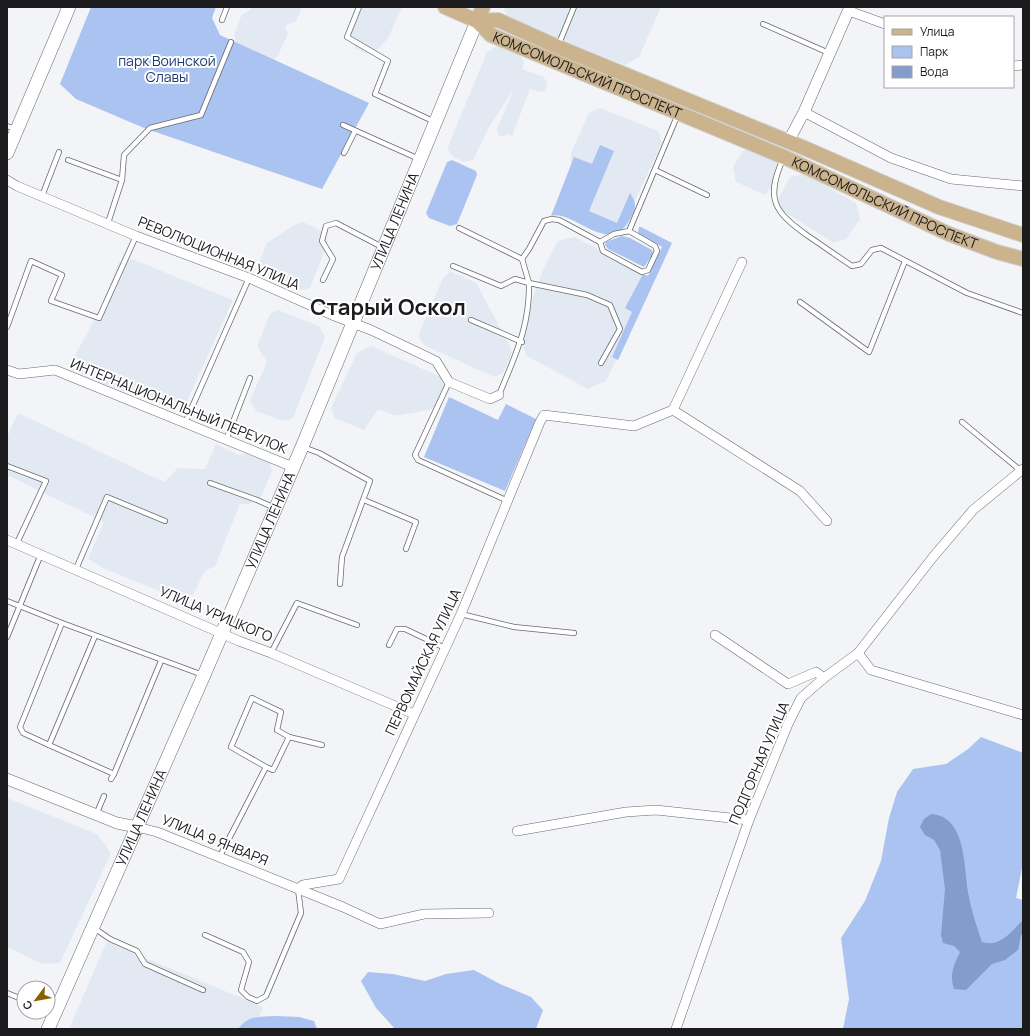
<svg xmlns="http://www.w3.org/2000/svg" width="1030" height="1036" font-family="Manrope,sans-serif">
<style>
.built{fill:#e3e9f3}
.green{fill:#abc3f1}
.water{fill:#839ccb}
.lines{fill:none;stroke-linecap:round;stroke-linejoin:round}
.service-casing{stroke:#686a6d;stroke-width:6}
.minor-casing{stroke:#686a6d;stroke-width:10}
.tertiary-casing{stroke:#686a6d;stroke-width:12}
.secondary-casing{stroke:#686a6d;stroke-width:14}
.primary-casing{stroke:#d1d1d2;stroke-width:16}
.service{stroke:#fff;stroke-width:4.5}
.minor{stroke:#fff;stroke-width:9}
.tertiary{stroke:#fff;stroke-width:11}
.secondary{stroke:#fff;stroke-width:13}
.primary{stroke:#cbb38e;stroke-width:14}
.labels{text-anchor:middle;stroke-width:4;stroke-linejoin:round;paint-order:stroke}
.park-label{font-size:14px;fill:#1e3b75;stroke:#fff}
.street-label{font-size:14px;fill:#1b1b1d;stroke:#fff}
.town-label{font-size:22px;font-weight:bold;fill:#1b1b1d;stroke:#fff}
</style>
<rect width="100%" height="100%" fill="#f2f4f8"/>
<g class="built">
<path d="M250,7H302L296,21L285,26L288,34L277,57L268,63L238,49L234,35L242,14L251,10Z"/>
<path d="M356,7H402L388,38L376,51L367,54L355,48L351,40L349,23Z"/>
<path d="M504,7H661L639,57L625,65L507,18Z"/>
<path d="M499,45L520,55L524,62L522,69L544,77L547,84L545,90L539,92L530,89L512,136L507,134L502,137L498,135L497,129L514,89L489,127L473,160L464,162L453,157L447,149L487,52Z"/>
<path d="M600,108L658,131L662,143L621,231L611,233L582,220L571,164V153L589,113Z"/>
<path d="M753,147L776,159L779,168L770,189L765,195L736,182L733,166L743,151Z"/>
<path d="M805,174L856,203L860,219L846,239L834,243L783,211L778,200L790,177Z"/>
<path d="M303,222L323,232L328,242L310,288L303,290L262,273L258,265L267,243L294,225Z"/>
<path d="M575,237L642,272L651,288L606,381L588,389L527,356L519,336L543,270L558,241Z"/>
<path d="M132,259L233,300L183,410L122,391L68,369L100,309L119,262Z"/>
<path d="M450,271L476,283L508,342L512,353L503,373L494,377L424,345L418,336L442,280Z"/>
<path d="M278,310L319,326L325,337L293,418L283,421L256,411L250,400L267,362L257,346L270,314Z"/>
<path d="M371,346L441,377L445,389L435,407L428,410L402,415H394L378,409L364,430L335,418L331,408L357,353Z"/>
<path d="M18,413L164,482L178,468L205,469L216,444L239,455L250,452L269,460L272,471L260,499L249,504H240L215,566L205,571L193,595L181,600L103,568L88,559L104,522L7,475V437Z"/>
<path d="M7,798L97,834L111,853L60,963L43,964L7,947Z"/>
<path d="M106,943H109L263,1007L254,1029H69Z"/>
</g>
<g class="green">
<path d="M91,7H216L212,18L220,35L369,103L322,189L144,128L76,99L60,84Z"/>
<path d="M600,145L614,151L589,211L617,223L630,193C635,200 637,205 633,213C612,263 575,209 551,216L574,157L592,164Z"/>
<path d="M452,160L476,171L477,175L457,224L450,226L429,218L426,213L447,162Z"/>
<path d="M639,227H641L672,243L618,360L612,357L632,312L625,308L643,274L648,276L662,247L638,233Z"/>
<path d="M622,236L630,238L652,250L653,254L644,267L608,249L605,245L606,242Z"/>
<path d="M449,397L498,420L506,404L536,419L505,491L424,457Z"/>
<path d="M981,737L1023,753V863L1016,898L1023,900V1029H843L849,999L841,938L865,901L881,861L889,818L897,792L913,769L946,764L968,749Z"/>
<path d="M474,970L500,984L531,997L543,1010L536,1029H395L376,1008L361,981L368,972L393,974L425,981L446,974Z"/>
<path d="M276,1016L299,1017L314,1021L317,1029H238C249,1015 259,1017 276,1016Z"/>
</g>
<path class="water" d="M931,814C966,816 964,866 968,892C971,909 976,925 982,942C999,948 1011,932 1023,920V934L1021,935L1018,950L1005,960L992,964L966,990L954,989C949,974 954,965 960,952L954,946L943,943L941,935L945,889L940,850L934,840L925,835L920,827L924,819Z"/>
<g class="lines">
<g class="service-casing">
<g id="service">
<path d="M359,7L347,37L388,61L375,94L435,122"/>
<path d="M222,20L227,7"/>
<path d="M763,24L829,53"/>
<path d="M558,46L574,7"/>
<path d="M343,125L419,159"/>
<path d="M7,126L15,129"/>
<path d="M344,153L355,131"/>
<path d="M783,159C765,199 774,212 808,236C823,246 837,256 852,266L861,264L872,250L881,248L967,293L1023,313"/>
<path d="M68,160L122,180"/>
<path d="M655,170L707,195"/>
<path d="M42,196L59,152"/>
<path d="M108,223L122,180L124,155L150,128L201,115L231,42"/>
<path d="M600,242L603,251L642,272L648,270L657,251L655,246L629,231"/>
<path d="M522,259L529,249L544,221L552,219L559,220L600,242L614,234L629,231L678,114"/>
<path d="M453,266L501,286L515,279L529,283L522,259L459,228"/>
<path d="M323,280L333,259L322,241L326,226L336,223L382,247"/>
<path d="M800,302L869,352L905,261"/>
<path d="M471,320L522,342"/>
<path d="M7,327L31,261L62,275L51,301L99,318L136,236"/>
<path d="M449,382L415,455L418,460L508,501"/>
<path d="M499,395C515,356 530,326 529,283L587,295L610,305L620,329L601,363"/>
<path d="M962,422L1020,470"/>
<path d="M185,423L249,278"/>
<path d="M226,440L250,378"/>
<path d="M303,447L319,453L370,481L342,557L340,584"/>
<path d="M7,466L46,481L17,543"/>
<path d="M210,483L257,500L275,508"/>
<path d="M364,500L416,522L406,549"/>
<path d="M76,569L107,497L165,521"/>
<path d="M7,601L62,623L20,727L23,733L49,745"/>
<path d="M461,614L514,627L574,633"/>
<path d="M62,623L203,675"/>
<path d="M95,636L49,745L114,774L111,779"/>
<path d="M7,637L41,554"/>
<path d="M389,645L397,629H405L445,648"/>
<path d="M271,653L297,603L357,625"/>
<path d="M266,767L273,770L289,737"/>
<path d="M114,774L161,661"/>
<path d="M96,815L104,796"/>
<path d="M219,858L266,767L231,747L252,698L281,712L277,730L289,737L322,745"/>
<path d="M94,928L110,939L137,951L145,964L203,990"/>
<path d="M205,935L243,952L249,962L241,990L248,997L257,1001L266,996L301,913L298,889"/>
<path d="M7,993L24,1000"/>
</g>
</g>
<g class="minor-casing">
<g id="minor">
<path d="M849,11L885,24"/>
<path d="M1013,66L1023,65"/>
<path d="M804,112L891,158L951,179L1023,186"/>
<path d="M7,180L17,186L136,236L249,278L332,315L371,330L436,361L449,382L490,399L499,395"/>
<path d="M7,370L19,374L55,370L293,467"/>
<path d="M673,410L742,262"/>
<path d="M7,540L239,641L271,653L414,714"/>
<path d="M715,635L788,684L816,672L824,678"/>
<path d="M858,653L871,670L1023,715"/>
<path d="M137,827L157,832L343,907L380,924L424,914L489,913"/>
<path d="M517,831L626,812L656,810L749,820"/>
<path d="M298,889L303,885L339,879L461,614L540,422L544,415L634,426L673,410L800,491L827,521"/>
<path d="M676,1029L749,820L788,724L801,698L824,678L858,653L933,557L973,510L1023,469"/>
</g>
</g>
<g class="tertiary-casing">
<g id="tertiary">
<path d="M788,142L804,112L850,7"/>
<path d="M7,779L117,823L137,827"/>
</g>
</g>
<g class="secondary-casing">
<g id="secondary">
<path d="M7,153L69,7"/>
<path id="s1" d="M48,1029L204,675L302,447L477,21"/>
</g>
</g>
<g class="primary-casing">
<g id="primary">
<path id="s2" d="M445,7L477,21L491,35L784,157L949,234L997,252L1023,259"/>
<path d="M477,21L498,20L558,47L809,150L939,207L1023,235"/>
<path d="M477,21L483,7"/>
</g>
</g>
<use href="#service" class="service"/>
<use href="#minor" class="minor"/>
<use href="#tertiary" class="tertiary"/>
<use href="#secondary" class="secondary"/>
<use href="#primary" class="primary"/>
</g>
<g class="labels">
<g class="park-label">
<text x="167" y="66">парк Воинской<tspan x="167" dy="16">Славы</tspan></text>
</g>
<g class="street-label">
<text dy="5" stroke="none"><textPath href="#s2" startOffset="159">КОМСОМОЛЬСКИЙ ПРОСПЕКТ</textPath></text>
<text dy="5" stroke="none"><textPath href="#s2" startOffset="483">КОМСОМОЛЬСКИЙ ПРОСПЕКТ</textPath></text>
<text dy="5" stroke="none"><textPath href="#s1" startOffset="879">УЛИЦА ЛЕНИНА</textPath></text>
<text transform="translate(219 253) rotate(22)" y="5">РЕВОЛЮЦИОННАЯ УЛИЦА</text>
<text transform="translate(179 406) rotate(22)" y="5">ИНТЕРНАЦИОНАЛЬНЫЙ ПЕРЕУЛОК</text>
<text dy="5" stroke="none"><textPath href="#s1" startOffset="555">УЛИЦА ЛЕНИНА</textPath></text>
<text transform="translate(216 614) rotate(23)" y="5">УЛИЦА УРИЦКОГО</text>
<text transform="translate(423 662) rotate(-65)" y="5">ПЕРВОМАЙСКАЯ УЛИЦА</text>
<text transform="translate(759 763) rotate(-67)" y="5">ПОДГОРНАЯ УЛИЦА</text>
<text dy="5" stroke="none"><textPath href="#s1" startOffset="231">УЛИЦА ЛЕНИНА</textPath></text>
<text transform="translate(215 840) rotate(22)" y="5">УЛИЦА 9 ЯНВАРЯ</text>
</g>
<g class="town-label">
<text x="388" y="315">Старый Оскол</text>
</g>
</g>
<rect width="1030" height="1036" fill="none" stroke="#1b1b1d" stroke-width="16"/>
<rect x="884" y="16" width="130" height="72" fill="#ffffff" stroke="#a4a4a5"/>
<rect x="892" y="29" width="20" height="6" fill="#cbb38e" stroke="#a4a4a5"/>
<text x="920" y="36" font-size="12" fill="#1b1b1d">Улица</text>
<rect x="892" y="46" width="20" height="12" fill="#abc3f1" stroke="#a4a4a5"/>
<text x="920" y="56" font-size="12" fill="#1b1b1d">Парк</text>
<rect x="892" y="66" width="20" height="12" fill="#839ccb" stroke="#a4a4a5"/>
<text x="920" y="76" font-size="12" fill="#1b1b1d">Вода</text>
<g transform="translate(36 1000) rotate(238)"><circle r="19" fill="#ffffff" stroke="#a4a4a5"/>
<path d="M0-3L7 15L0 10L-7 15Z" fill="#8b5f02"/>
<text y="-6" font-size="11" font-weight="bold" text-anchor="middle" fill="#1b1b1d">С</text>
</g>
</svg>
